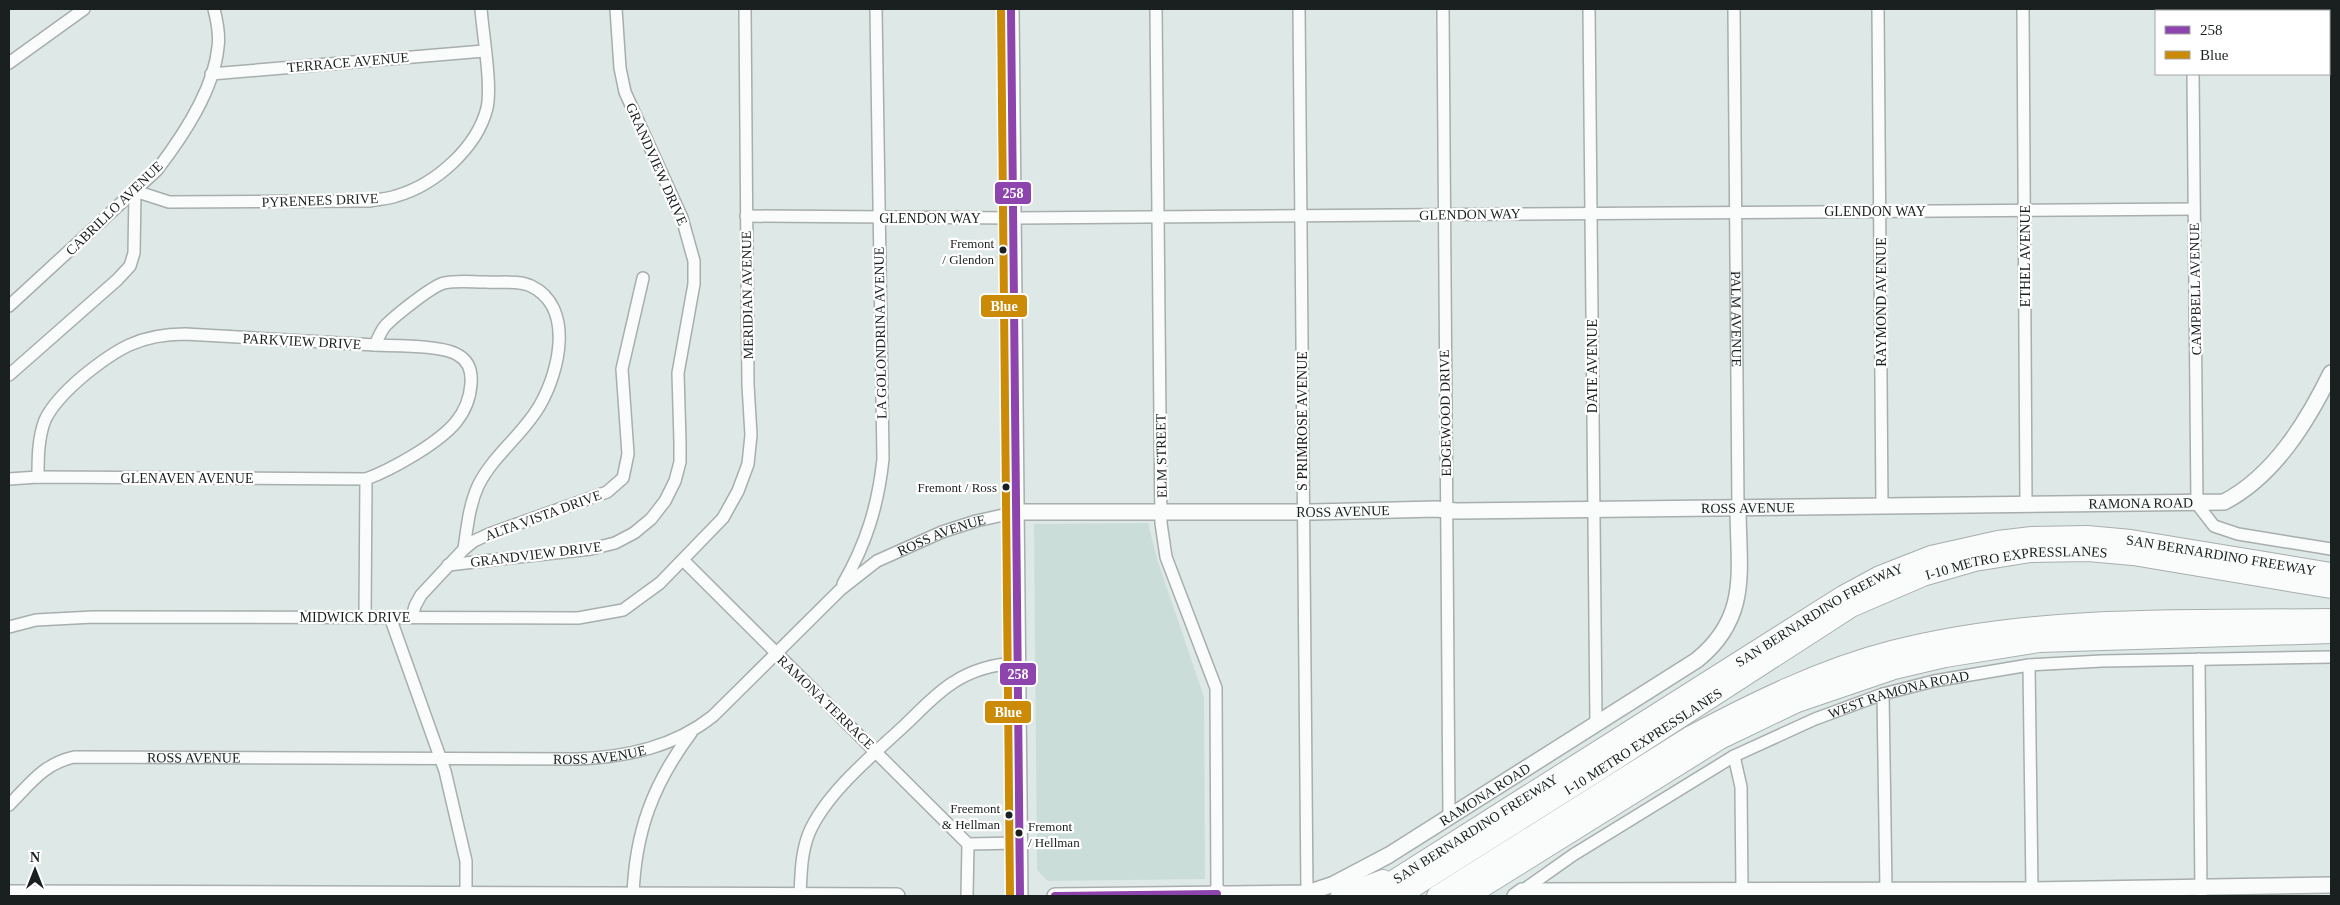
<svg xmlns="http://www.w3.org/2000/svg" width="2340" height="905" font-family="Georgia,serif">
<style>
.built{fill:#cbddd9}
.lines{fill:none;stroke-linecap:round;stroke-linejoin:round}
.street-casing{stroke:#a7aead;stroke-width:14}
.secondary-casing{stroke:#a7aead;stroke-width:18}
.highway-casing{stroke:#a7aead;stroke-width:22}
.street{stroke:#fafcfb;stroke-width:11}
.secondary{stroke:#fafcfb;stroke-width:15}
.highway{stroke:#fafcfb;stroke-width:20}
.bus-1-casing{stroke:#fff;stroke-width:11}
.bus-2-casing{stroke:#fff;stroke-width:11}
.bus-1{stroke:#8e44ad;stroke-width:8}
.bus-2{stroke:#cb8b06;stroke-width:8}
.bus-dot{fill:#1a201f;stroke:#fff;stroke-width:2}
.labels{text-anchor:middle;stroke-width:4.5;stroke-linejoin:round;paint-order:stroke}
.bus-label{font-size:13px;fill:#1a201f;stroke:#fff;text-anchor:end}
.street-label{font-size:14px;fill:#1a201f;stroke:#fff}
.line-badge{stroke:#fff;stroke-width:2}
.badge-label{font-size:14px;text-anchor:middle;font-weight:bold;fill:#fff}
</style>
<rect width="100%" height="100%" fill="#dee8e6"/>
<path class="built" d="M1148,523L1157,559L1204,697L1205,879L1048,881L1037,870L1034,524Z"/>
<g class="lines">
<g class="street-casing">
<g id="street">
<path d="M1156,9L1161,523L1166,557L1216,688L1217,894"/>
<path d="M1299,9L1307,893"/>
<path d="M1443,9L1449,816"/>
<path d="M1589,9L1596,723"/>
<path id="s1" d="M1734,9L1738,507"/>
<path d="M1878,9L1882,505"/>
<path d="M2023,9L2026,503"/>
<path d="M2193,9V11"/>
<path d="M9,63L84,9"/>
<path d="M211,74L484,51"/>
<path d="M2193,74L2197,504L2214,526L2238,534L2331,549"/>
<path d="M746,216L1013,218L2194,209"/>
<path d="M9,306L157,170C183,136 214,90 218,47C220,35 217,21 214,9"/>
<path d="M9,375L117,280L130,266L134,253L135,191L169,202L370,201C379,199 388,199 396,196C435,185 477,148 487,108C492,85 483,35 481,9"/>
<path d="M38,477C38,458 38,438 45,420C53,403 68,389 82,377C116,349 140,334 185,334L375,345C378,339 381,330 386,325C396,315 432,286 444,283C457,280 473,282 486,282C500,283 519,280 531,286C575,307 559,372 540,405C523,435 493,455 478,486C469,506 467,528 464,549"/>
<path d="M9,479L38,477L366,479"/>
<path d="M683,560L968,844L1020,843"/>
<path d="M448,565L591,549L615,543L634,533L651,519L665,501L675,481L680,462V442L678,373L694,284V261L682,218L625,92L620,68L616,9"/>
<path d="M843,584C866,544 878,506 883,459L876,9"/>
<path d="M365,617L366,479C391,470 439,443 456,422C465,411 470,398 471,384C472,372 469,361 458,355C443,345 395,346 375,345"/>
<path d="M390,617L445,771L466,861V896"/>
<path d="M412,617L415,606L421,595L464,549L474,541L489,534L607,492L623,478L628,454L622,369L643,278"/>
<path d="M9,627L36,620L93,617L578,618L623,610L660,583L723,518L738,491L748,464L751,435L748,385L745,9"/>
<path d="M2199,659L2201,896"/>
<path d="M2029,665L2032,890"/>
<path d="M1883,694L1886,890"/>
<path d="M1734,756L1741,787L1742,891"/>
<path id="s2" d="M9,805C30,784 43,764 74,757L577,759C627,757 674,747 713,716L840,590L877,561L942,532L976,521L1017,512"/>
<path id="s3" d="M1522,891L1573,855L1734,756L1815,719L1883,694L1934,681L2029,665L2102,661L2331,657"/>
<path d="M633,896C635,832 653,784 691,733"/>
<path d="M800,896C801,874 801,853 809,833C827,792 873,755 905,725C921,710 936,693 954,682C974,669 994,664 1018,663"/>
<path d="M967,896L968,844"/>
</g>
</g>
<g class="secondary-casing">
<g id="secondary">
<path d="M1011,9L1020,896"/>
<path id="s4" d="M1017,512H1313L1436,509L1456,511L2224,502C2274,476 2307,422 2331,373"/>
<path d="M9,893L897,896"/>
<path id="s5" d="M1055,896L1307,893L1334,884L1389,855L1697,660C1751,616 1738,569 1738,507"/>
<path d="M1515,896L1522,891L2032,890L2331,885"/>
</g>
</g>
<g class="highway-casing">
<g id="highway">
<path d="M1217,894L1218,896"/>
<path d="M1341,896L1383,880"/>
<path id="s6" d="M1369,896L1843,596L1880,576L1931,556L1998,541L2032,537L2087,536L2131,540L2331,573"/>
<path id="s7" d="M1399,896L1599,770L1851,607L1923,576L1975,561L2031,552L2088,551L2133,555L2331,588"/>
<path d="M1437,896L1691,736C1755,702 1822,669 1892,651C2035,614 2185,621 2331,619"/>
<path d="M1468,896L1720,739L1797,702L1894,669L1945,657L2039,642L2331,633"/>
</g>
</g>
<use href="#street" class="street"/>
<use href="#secondary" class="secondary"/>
<use href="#highway" class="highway"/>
<g class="bus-1-casing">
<g id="bus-1">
<path d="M1011,9L1020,896"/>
<path d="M1055,896L1217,894"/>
</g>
</g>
<g class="bus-2-casing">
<path id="bus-2" d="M1001,9L1010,896"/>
</g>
<use href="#bus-1" class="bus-1"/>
<use href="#bus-2" class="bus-2"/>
</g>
<g class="bus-dot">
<circle cx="1003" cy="250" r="4.5"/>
<circle cx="1006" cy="487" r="4.5"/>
<circle cx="1009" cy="815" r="4.5"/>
<circle cx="1019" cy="833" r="4.5"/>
</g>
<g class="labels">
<g class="bus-label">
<text x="994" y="248">Fremont<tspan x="994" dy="16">/ Glendon</tspan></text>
<text x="997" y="492">Fremont / Ross</text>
<text x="1000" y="813">Freemont<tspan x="1000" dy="16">&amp; Hellman</tspan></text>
<text x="1028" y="831" text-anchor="start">Fremont<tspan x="1028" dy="16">/ Hellman</tspan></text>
</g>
<g class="street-label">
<text transform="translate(348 62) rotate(-5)" y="5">TERRACE AVENUE</text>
<text transform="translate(657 164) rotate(66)" y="5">GRANDVIEW DRIVE</text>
<text transform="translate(320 200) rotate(-2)" y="5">PYRENEES DRIVE</text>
<text transform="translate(114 208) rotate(-44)" y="5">CABRILLO AVENUE</text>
<text x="1875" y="216">GLENDON WAY</text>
<text transform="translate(1470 214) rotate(-1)" y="5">GLENDON WAY</text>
<text x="930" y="223">GLENDON WAY</text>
<text transform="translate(2025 256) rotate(-90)" y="5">ETHEL AVENUE</text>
<text transform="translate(2195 289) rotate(-91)" y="5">CAMPBELL AVENUE</text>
<text transform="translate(747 295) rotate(-91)" y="5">MERIDIAN AVENUE</text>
<text transform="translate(1881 302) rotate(-90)" y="5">RAYMOND AVENUE</text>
<text dy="5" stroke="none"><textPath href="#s1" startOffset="310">PALM AVENUE</textPath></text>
<text transform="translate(880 333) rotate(-91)" y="5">LA GOLONDRINA AVENUE</text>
<text transform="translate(302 341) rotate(3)" y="5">PARKVIEW DRIVE</text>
<text transform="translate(1592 366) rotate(-90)" y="5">DATE AVENUE</text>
<text transform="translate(1445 413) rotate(-91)" y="5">EDGEWOOD DRIVE</text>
<text transform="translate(1302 421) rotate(-90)" y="5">S PRIMROSE AVENUE</text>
<text transform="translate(1161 456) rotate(-91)" y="5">ELM STREET</text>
<text x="187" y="483">GLENAVEN AVENUE</text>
<text dy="5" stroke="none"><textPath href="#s4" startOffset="1124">RAMONA ROAD</textPath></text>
<text dy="5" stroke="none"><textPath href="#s4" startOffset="731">ROSS AVENUE</textPath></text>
<text dy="5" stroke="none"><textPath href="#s4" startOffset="326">ROSS AVENUE</textPath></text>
<text transform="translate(543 515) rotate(-20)" y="5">ALTA VISTA DRIVE</text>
<text dy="5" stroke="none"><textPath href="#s2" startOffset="1026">ROSS AVENUE</textPath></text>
<text transform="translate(536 554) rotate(-7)" y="5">GRANDVIEW DRIVE</text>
<text dy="5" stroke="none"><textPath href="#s6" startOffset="951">SAN BERNARDINO FREEWAY</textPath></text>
<text dy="5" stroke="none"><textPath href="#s7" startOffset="710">I-10 METRO EXPRESSLANES</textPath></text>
<text dy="5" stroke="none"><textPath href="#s6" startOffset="531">SAN BERNARDINO FREEWAY</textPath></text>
<text x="355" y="622">MIDWICK DRIVE</text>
<text dy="5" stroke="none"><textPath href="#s3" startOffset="428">WEST RAMONA ROAD</textPath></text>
<text transform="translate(826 702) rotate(44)" y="5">RAMONA TERRACE</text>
<text dy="5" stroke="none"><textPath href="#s7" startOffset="289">I-10 METRO EXPRESSLANES</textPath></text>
<text dy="5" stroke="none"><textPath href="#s2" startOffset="608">ROSS AVENUE</textPath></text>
<text dy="5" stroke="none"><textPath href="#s2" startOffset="202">ROSS AVENUE</textPath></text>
<text dy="5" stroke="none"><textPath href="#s5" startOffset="456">RAMONA ROAD</textPath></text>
<text dy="5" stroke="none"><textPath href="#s6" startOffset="126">SAN BERNARDINO FREEWAY</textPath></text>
</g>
</g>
<g class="line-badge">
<rect x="994" y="181" width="38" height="24" rx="5" fill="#8e44ad"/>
<rect x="980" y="294" width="48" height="24" rx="5" fill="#cb8b06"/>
<rect x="999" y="662" width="38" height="24" rx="5" fill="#8e44ad"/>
<rect x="984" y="700" width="48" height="24" rx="5" fill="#cb8b06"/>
</g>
<g class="badge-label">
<text x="1013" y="198">258</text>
<text x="1004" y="311">Blue</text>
<text x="1018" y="679">258</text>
<text x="1008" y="717">Blue</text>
</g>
<rect width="2340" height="905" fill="none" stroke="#1a201f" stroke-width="20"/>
<rect x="2155" y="10" width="175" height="65" fill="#ffffff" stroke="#a3a6a5"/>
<rect x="2165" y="26" width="25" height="8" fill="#8e44ad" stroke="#a3a6a5"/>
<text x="2200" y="35" font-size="15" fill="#1a201f">258</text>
<rect x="2165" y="51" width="25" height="8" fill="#cb8b06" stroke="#a3a6a5"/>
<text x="2200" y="60" font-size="15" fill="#1a201f">Blue</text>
<g transform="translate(35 870)" stroke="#ffffff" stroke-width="4" paint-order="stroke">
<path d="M0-4L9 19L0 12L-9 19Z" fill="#1a201f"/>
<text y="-8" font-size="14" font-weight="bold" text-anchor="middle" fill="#1a201f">N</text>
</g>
</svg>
